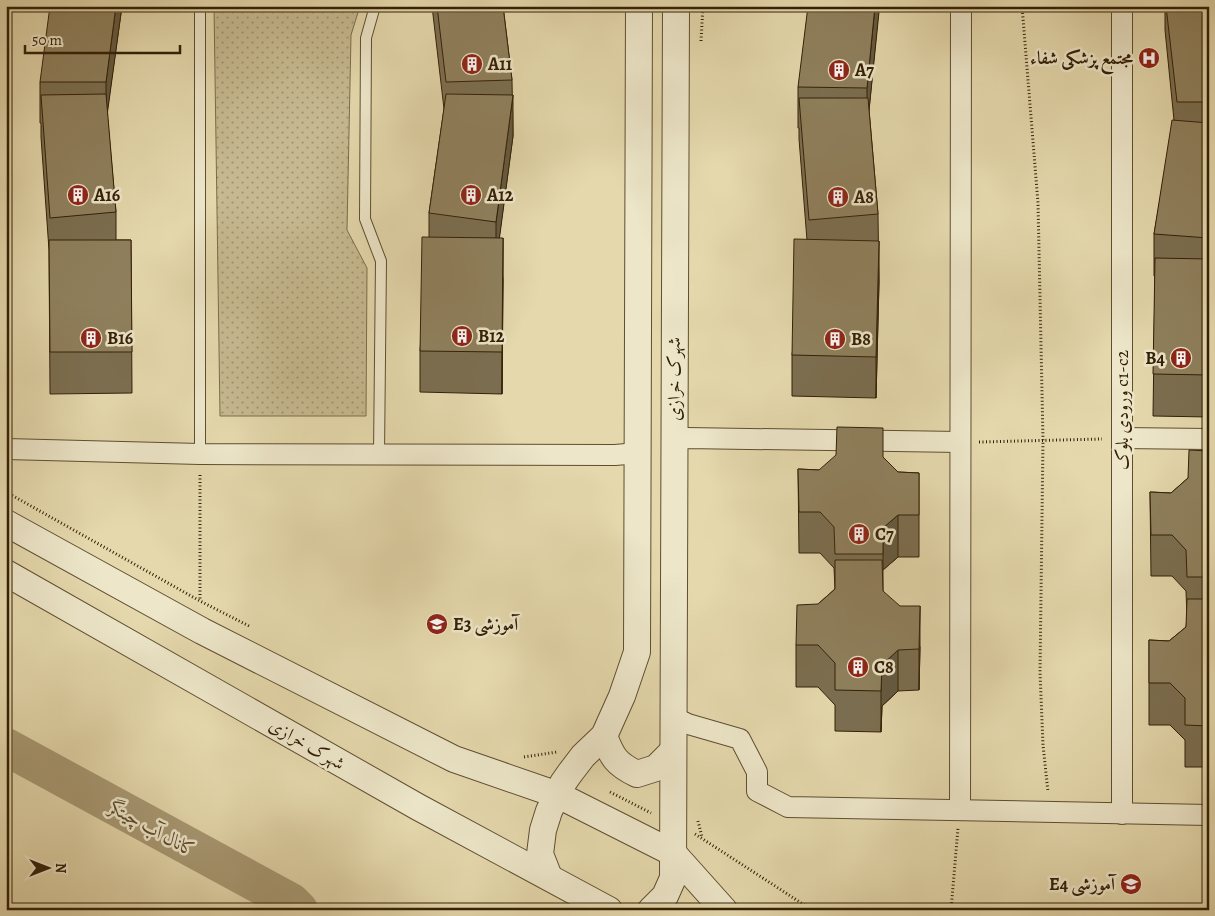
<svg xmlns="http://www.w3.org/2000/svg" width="1215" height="916" font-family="Alegreya,Amiri,serif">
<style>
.green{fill:url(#green-dots);stroke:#7c6c4c}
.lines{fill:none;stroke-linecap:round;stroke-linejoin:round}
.river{stroke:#a89974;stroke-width:38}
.service-casing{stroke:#5f4e30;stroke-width:12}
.minor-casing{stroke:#5f4e30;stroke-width:22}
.tertiary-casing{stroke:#5f4e30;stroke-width:28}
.path{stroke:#332007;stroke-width:3;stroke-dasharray:1 2.5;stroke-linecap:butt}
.service{stroke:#ede6c9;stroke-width:10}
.minor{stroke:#ede6c9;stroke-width:20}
.tertiary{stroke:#ede6c9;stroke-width:26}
.wall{fill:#7b6e50;stroke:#332007}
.shaded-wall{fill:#645a41;stroke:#332007}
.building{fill:#8f805d;stroke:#332007}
.labels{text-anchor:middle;stroke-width:5;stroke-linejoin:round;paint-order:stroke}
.poi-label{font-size:18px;font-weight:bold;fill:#332007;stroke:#ede6c9;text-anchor:start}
.street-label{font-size:18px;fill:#332007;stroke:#ede6c9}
.water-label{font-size:19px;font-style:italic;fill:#5c4a2d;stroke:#ede6c9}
</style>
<defs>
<pattern id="green-dots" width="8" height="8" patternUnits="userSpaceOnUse" patternTransform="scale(1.25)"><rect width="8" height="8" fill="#c6b990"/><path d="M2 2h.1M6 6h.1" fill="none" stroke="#a19674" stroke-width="1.8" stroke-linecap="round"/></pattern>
</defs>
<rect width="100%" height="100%" fill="#e4d8ac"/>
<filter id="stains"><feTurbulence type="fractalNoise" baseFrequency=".004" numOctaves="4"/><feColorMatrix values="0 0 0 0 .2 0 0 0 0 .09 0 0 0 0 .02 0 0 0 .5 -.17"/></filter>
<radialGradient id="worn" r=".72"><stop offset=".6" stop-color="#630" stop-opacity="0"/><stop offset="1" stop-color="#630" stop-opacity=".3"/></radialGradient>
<path class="green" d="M214,6H360L351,35L347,230L367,268L366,416H220Z"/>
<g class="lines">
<path class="river" d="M6,747L291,902L299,910"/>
<g class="service-casing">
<g id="service">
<path d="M375,6L366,38L365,219L381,261L379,454"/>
<path d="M200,454V6"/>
</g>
</g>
<g class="minor-casing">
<g id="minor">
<path d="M1122,438L1209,439"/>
<path d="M674,439L687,438L960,442"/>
<path d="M6,449L200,454L615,455L638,453"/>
<path d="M673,717L688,724L740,739L757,772V791L788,807L1209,815"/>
<path d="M960,810L961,6"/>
<path d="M1122,814V6"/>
</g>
</g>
<g class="tertiary-casing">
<g id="tertiary">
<path d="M6,523L202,631L454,759L558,795L673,853L724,910"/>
<path d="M6,573L418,807L609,910"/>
<path d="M604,736C612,757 616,764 637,774L656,768L673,751"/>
<path d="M549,877L540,854L543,830L549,811L563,783L570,773L583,756L604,736L622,696L637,652L639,6"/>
<path d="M651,910L665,896L673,878L676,6"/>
</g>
</g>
<g class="path">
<path d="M1022,6L1038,203L1043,440L1040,672L1043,745L1048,792"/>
<path d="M701,41L703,6"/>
<path d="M979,442L1102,439"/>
<path d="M200,475V601"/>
<path d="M6,492L200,601L249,626"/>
<path d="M524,757L557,752"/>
<path d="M610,792L651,813"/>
<path d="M698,821L702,837"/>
<path d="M695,834L812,910"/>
<path d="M951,910L958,828"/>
</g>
<use href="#service" class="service"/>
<use href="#minor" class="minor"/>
<use href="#tertiary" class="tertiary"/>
</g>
<g class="wall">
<path d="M122,6L107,112L116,212V240H131L132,393L50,394L49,250L41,137V123H40V82Z"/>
<path d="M432,6H503L512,80L513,136L499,238L503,280L502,394L420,392V351L429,237V213L444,109Z"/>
<path d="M879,6L869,110L878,214L879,282L876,398L792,396V355L807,240L799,139V128H798V87Z"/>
<path d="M1165,6H1209V417L1153,416L1155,276H1154V234L1174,120L1165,30Z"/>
<path d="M1209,451V767H1185V740L1170,725H1149V640L1169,641L1186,627L1187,618L1186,591L1172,576H1151L1150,492L1171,493L1188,478Z"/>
<path d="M883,457L898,472L919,473V557H898L883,570V591L920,647L919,690L898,691L882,706L881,732L835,731V705L818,687H796V645L818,604L835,589L834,568L820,553H799L798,469L819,470Z"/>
</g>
<g class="shaded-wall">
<path d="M116,6H122L106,123V82Z"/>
<path d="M875,6H879V12L867,130V88Z"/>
<path d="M513,95V136L496,264V222Z"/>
<path d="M503,238V280L502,394V352Z"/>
<path d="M879,241V282L876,398V357Z"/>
<path d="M898,515V557L883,570V528Z"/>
<path d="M920,606V647L919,690V649Z"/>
<path d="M898,650V691L882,706L881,732V691L882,665Z"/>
</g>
<g class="building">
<path d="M50,6H116L106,82H40Z"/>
<path d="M437,6H503L512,80L446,82Z"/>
<path d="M808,6H875L867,88L798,87Z"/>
<path d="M1166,6H1209V102H1177Z"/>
<path d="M106,94L116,212L50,218L41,95Z"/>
<path d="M446,94L513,95L496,222L429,213Z"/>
<path d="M799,98H868L878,214L809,220Z"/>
<path d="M1172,120L1209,123V238L1154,234Z"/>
<path d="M422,237L503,238L502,352L420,351Z"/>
<path d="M794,239L879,241L876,357L792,355Z"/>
<path d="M49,240H131L132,352H50Z"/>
<path d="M1155,258L1209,259V375L1153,374Z"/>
<path d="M837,427L883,428V457L898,472L919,473V515H898L883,528V554H835L834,527L820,512H799L798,469L819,470L836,455Z"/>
<path d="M1189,450L1209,451V577H1187L1186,550L1172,535H1151L1150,492L1171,493L1188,478Z"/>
<path d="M835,560H882L883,591L900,606H920L919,649L898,650L882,665L881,691L835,690V663L818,645H796L797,605L818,604L835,589Z"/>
<path d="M1187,599H1209V726L1185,725V698L1170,683H1149V640L1169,641L1186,627Z"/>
</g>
<defs>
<g id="hospital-disc" transform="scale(1.125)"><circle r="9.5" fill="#8f2418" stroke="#ede6c9"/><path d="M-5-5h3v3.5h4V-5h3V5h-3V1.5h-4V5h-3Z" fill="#fff"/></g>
<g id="building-disc" transform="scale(1.125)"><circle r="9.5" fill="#8f2418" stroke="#ede6c9"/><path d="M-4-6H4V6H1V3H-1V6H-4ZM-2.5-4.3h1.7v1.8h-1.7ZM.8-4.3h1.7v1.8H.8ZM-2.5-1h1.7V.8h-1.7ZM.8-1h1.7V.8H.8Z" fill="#fff"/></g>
<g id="school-disc" transform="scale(1.125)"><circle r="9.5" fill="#8f2418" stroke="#ede6c9"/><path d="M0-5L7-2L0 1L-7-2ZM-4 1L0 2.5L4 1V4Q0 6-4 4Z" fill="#fff"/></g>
</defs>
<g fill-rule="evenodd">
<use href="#hospital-disc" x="1149" y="58"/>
<use href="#building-disc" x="472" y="64"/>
<use href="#building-disc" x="839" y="70"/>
<use href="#building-disc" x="78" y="195"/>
<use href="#building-disc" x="471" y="195"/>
<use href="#building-disc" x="838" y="197"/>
<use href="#building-disc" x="462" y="336"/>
<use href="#building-disc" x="91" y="338"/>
<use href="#building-disc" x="835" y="339"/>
<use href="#building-disc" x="1181" y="358"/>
<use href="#building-disc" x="859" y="534"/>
<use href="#school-disc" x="437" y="624"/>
<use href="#building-disc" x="858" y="667"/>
<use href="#school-disc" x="1131" y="884"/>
</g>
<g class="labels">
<g class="poi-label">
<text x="1133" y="64" text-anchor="end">مجتمع پزشکی شفاء</text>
<text x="488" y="70">A11</text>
<text x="855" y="76">A7</text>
<text x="94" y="201">A16</text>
<text x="487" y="201">A12</text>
<text x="854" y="203">A8</text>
<text x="478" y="342">B12</text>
<text x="107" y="344">B16</text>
<text x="851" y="345">B8</text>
<text x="1165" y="364" text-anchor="end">B4</text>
<text x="875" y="540">C7</text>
<text x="453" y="630">E3 آموزشی</text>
<text x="874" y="673">C8</text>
<text x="1115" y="890" text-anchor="end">E4 آموزشی</text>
</g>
<g class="street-label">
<text transform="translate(674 379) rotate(-90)" y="6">شهرک خرازی</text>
<text transform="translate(1122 410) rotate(-90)" y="6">ورودی بلوک c1-c2</text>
<text transform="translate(307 744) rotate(30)" y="6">شهرک خرازی</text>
</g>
<g class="water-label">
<text transform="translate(153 828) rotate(29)" y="7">کانال آب چیتگر</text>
</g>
</g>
<rect width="1215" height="916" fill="none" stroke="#e4d8ac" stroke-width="25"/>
<rect x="8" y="8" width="1200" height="901" fill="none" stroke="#332007" stroke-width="2.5"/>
<rect x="12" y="12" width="1190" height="891" fill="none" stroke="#332007"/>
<g transform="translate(48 868) rotate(90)" stroke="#ede6c9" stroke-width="4" paint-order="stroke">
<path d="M0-4L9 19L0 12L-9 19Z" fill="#332007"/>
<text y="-8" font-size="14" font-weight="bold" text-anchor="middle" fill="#332007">N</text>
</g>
<path d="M25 45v8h155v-8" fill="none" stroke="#332007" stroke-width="2.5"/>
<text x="32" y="45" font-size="15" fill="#332007" stroke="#ede6c9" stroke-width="4" paint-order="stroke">50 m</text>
<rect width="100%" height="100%" filter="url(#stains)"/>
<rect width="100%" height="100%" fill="url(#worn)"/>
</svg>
